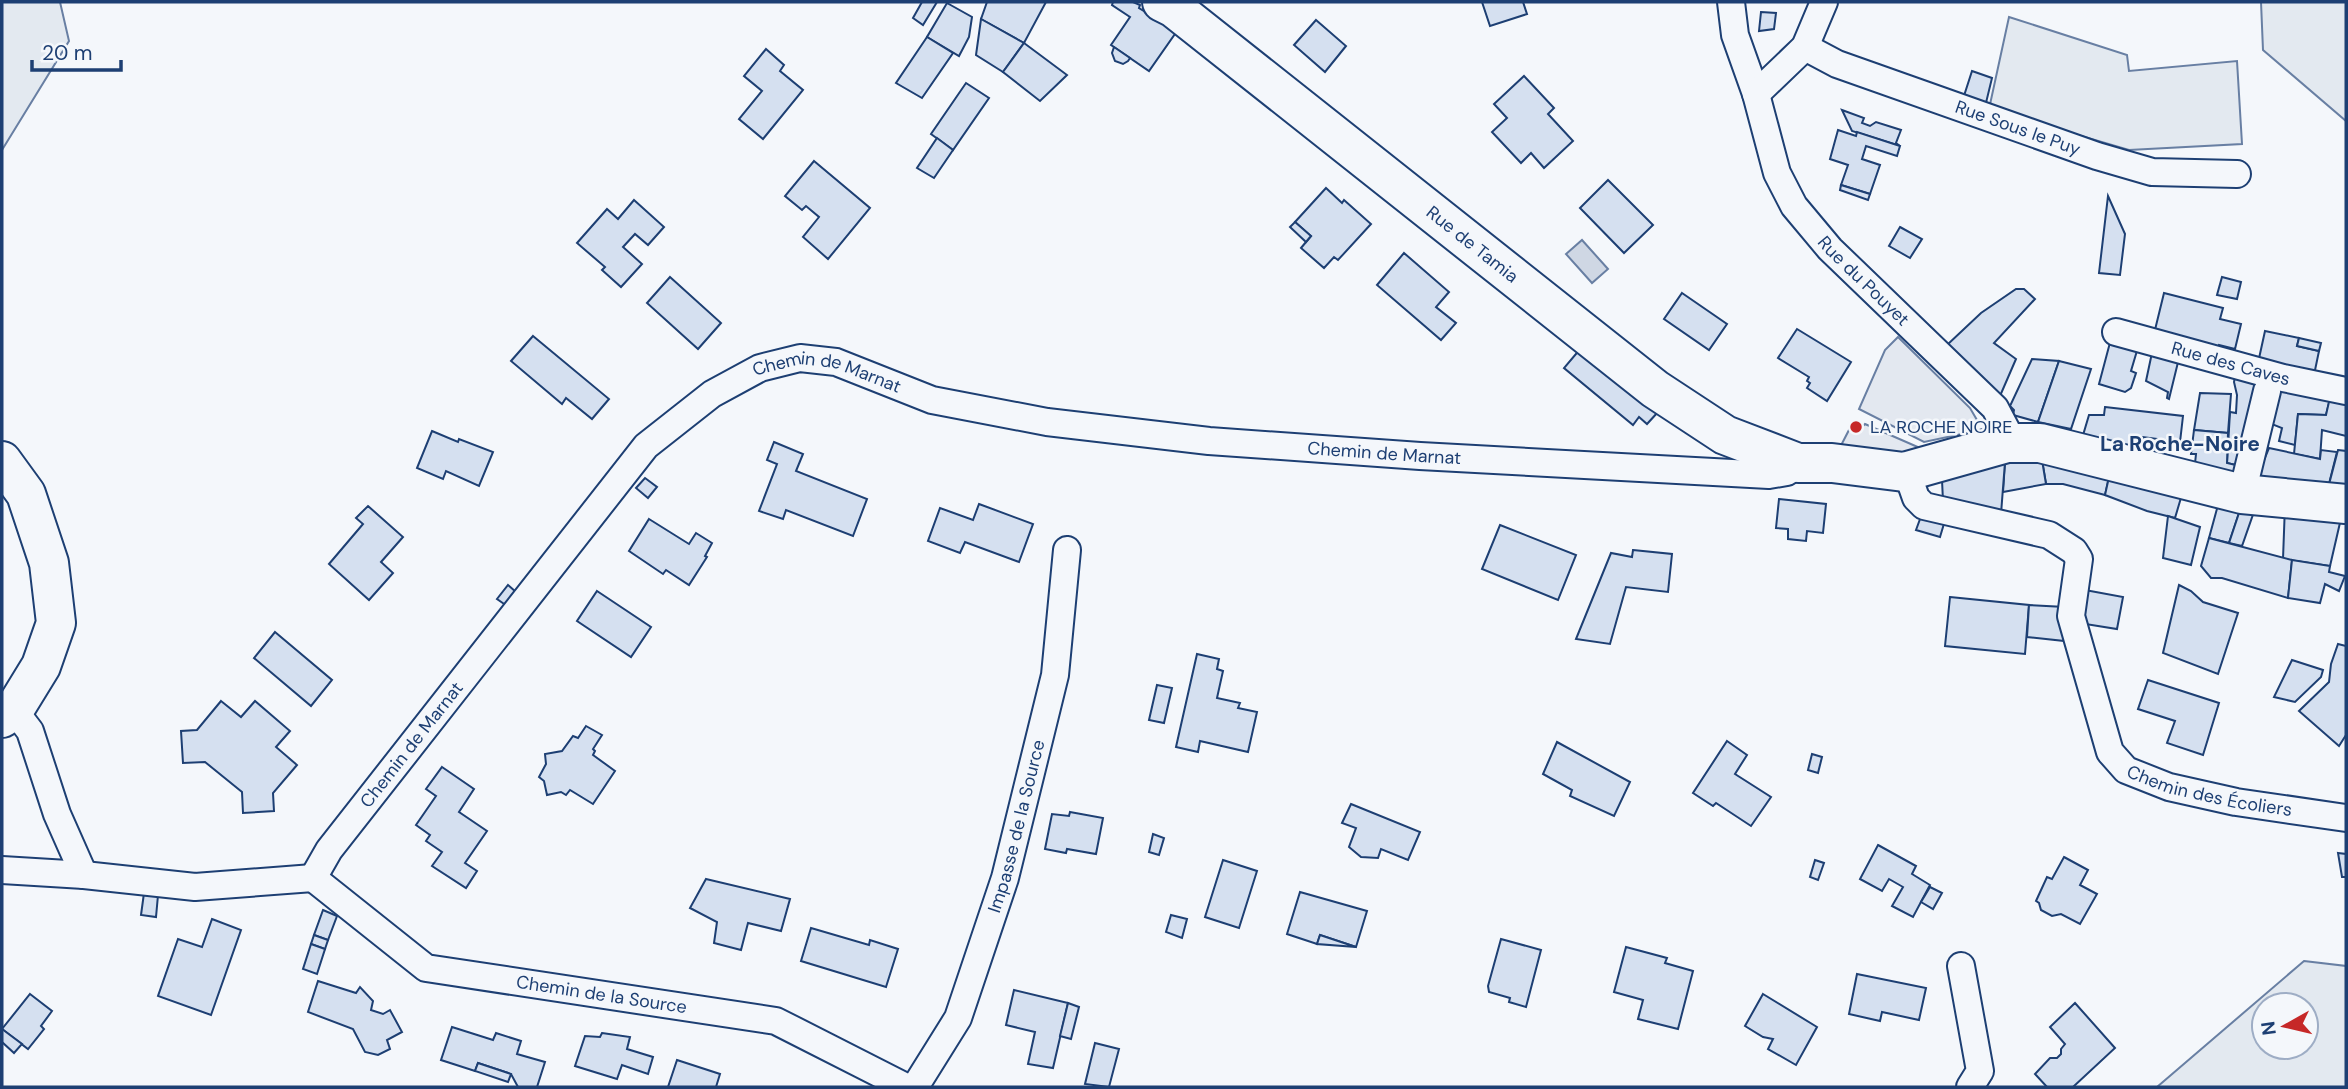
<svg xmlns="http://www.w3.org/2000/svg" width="2348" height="1089" font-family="'DM Sans',sans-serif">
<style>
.green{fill:#e3e9f0;stroke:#687fa3;stroke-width:2;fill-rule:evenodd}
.parking{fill:#e3e8f0;stroke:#687fa3;stroke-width:2}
.water{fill:#cfd7e4;stroke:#687fa3;stroke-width:2}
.building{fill:#d5e0f0;stroke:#1d3f73;stroke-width:2}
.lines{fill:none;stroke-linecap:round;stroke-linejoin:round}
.street-casing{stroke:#1d3f73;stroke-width:30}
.secondary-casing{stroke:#1d3f73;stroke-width:42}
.street{stroke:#f4f7fb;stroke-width:26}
.secondary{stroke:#f4f7fb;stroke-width:38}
.poi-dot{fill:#c62828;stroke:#f4f7fb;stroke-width:2.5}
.labels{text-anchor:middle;stroke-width:5;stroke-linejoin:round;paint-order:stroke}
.street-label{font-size:18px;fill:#1d3f73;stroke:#f4f7fb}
.poi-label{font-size:18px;fill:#1d3f73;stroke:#f4f7fb;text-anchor:start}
.quarter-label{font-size:21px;font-weight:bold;fill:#1d3f73;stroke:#f4f7fb}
</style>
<rect width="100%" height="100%" fill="#f4f7fb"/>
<g class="green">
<path d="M2,2H60L69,41L2,150Z"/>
<path d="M2261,2H2346V121L2263,50Z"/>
<path d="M2009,17L2127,55L2129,71L2237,61L2242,144L2129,150L1989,109Z"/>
<path d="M2304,961L2346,966V1087H2157ZM2264,1005H2306V1047H2264Z"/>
</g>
<g class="parking">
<path d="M1898,337L1970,408L1977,420L1976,431L1924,442L1859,409L1885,350Z"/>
<path d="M1865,424L1920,448L1904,472L1832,463L1850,428L1857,432Z"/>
</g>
<path class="water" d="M1582,240L1608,269L1592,283L1566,254Z"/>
<g class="building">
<path d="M922,2H937L923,25L913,18Z"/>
<path d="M987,2H1046L1024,43L981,19Z"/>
<path d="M1113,2H1133L1140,5L1139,8L1177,31L1149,71L1111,45L1130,17L1112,5Z"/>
<path d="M1482,2H1523L1527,14L1490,26Z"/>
<path d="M947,3L972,17L969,37L959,56L927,37Z"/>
<path d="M1761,12L1776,13L1774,29L1759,31Z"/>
<path d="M981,19L1024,43L1003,72L976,55Z"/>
<path d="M1316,20L1346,46L1325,72L1294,45Z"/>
<path d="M927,37L953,53L922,98L896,83Z"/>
<path d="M1024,43L1067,75L1040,101L1003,72Z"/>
<path d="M1114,47L1130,58L1128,61L1123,64L1115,61L1112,53Z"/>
<path d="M766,49L784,65L780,71L803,90L763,139L739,119L762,91L744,76Z"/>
<path d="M1972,71L1992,78L1985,107L1963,99Z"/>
<path d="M1524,76L1554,108L1548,114L1573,141L1544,168L1531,153L1521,163L1492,132L1507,118L1494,104Z"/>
<path d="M966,83L989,98L953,150L931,134Z"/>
<path d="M1842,110L1864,118L1862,123L1870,126L1876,122L1901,130L1896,143L1900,146L1852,131Z"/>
<path d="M1838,130L1856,136L1857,132L1900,146L1897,156L1866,146L1862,159L1880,165L1870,194L1841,185L1848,165L1830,159Z"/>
<path d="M937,138L953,150L934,178L917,168Z"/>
<path d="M814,161L870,208L828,259L803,237L819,217L806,206L802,210L785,196Z"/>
<path d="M1608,180L1653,225L1624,253L1580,208Z"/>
<path d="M1841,185L1870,194L1868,200L1840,190Z"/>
<path d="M1326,188L1342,203L1344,200L1371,224L1338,260L1334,257L1324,268L1301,248L1311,236L1295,222Z"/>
<path d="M2108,196L2125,234L2120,275L2099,273Z"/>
<path d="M634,200L664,227L648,245L635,234L623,247L642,264L621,287L602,270L605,267L577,243L607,209L618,219Z"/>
<path d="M1295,222L1311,236L1306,242L1290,227Z"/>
<path d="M1900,227L1922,239L1910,258L1889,246Z"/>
<path d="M1404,253L1449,292L1436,307L1456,323L1441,340L1377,285Z"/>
<path d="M670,277L721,323L698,349L647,303Z"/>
<path d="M2222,277L2241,282L2237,299L2217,295Z"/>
<path d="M2016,289H2024L2035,299L1994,343L2016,359L2000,396L1947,345L1981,313Z"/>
<path d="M1682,293L1727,324L1709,350L1664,319Z"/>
<path d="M2164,293L2223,308L2220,319L2241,324L2235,349L2219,345L2217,354L2153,338Z"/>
<path d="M1797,329L1851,362L1827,401L1807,388L1810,383L1807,381L1809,377L1778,358Z"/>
<path d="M2265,331L2299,338L2297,346L2319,351L2314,375L2258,363Z"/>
<path d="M2112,335L2139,344L2131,371L2136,373L2131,388L2125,392L2099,384Z"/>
<path d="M533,336L609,399L592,419L566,398L562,404L511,361Z"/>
<path d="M2299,338L2321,343L2319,351L2297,346Z"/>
<path d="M1581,348L1658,412L1647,424L1639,417L1633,425L1564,368Z"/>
<path d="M2153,348L2180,354L2169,399L2167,398L2168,392L2146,381Z"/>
<path d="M2032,359L2059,361L2038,422L2013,415L2014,410L2010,406Z"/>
<path d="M2059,361L2091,369L2071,429L2038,422Z"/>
<path d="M2236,372L2256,377L2252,418L2240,466L2227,463L2230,412L2236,413L2237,395L2234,382Z"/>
<path d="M2281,383L2331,395L2326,415L2298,414L2295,445L2279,441L2282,428L2269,423Z"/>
<path d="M2200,393L2231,394L2228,433L2194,430Z"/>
<path d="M2331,393L2346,397V436L2322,430L2320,459L2294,454L2298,414L2326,415Z"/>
<path d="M2105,407L2183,416L2180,442L2143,437L2140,450L2081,442L2089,415H2104Z"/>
<path d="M2194,430L2228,433L2227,463L2240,466L2232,482L2194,473L2196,454H2191Z"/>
<path d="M432,431L458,442L459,439L493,452L479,486L446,471L443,479L417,468Z"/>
<path d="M774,442L803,454L796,471L867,499L853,536L786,510L783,519L759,511L777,464L767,460Z"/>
<path d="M2269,448L2320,459L2321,450L2337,452L2327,492L2256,479Z"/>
<path d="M2338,450L2346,451V494L2327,492Z"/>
<path d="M2041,454L2111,468L2105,495L2063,484H2046Z"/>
<path d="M2041,454L2046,484L2003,492L2005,462Z"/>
<path d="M2005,462L2001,514L1943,501L1942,480Z"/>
<path d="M2111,468L2183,491L2175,518L2147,511L2105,495Z"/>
<path d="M645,478L657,487L648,498L636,488Z"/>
<path d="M1779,499L1826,504L1823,533L1807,531L1806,541L1788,539V529L1776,528Z"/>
<path d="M979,504L1033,524L1019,562L965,542L960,553L928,541L940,508L973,520Z"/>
<path d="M2218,505L2239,513L2229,543L2209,538Z"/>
<path d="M2285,505L2342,514L2330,566L2283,559Z"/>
<path d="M368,506L403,537L381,562L393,573L369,600L329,564L363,524L356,518Z"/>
<path d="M2256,506L2242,546L2229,543L2239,513Z"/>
<path d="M1923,511L1946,517L1940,537L1916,530Z"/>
<path d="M2168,516L2200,527L2191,565L2163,558Z"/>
<path d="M649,519L689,544L696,533L712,543L705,556L707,557L689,585L666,570L663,574L629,551Z"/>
<path d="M1500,525L1576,555L1558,600L1482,569Z"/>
<path d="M2209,538L2292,560L2288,598L2222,578H2211L2201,566Z"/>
<path d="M1633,550L1672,554L1668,592L1626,587L1610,644L1576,639L1611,553L1632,557Z"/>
<path d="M2292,560L2330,566L2329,572L2345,576L2339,591L2325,584L2320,603L2288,598Z"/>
<path d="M508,585L517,593L507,606L497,599Z"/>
<path d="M2179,585L2191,591L2203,602L2238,613L2218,674L2163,653Z"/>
<path d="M2085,590L2123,597L2117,629L2079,623Z"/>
<path d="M597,591L651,627L631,657L577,621Z"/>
<path d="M1950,597L2029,605L2025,654L1945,646Z"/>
<path d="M2029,605L2065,607L2074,642L2027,637Z"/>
<path d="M275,632L332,680L311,706L254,658Z"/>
<path d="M2338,644L2346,646V735L2339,746L2299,711L2329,682L2331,664Z"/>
<path d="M1197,654L1219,659L1217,669L1223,671L1217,698L1240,703L1238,708L1257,712L1248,752L1200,741L1198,752L1176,747Z"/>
<path d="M2292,660L2323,670L2321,677L2295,702L2274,697Z"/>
<path d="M2148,680L2219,703L2203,755L2167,743L2175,721L2138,709Z"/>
<path d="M1157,685L1172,688L1164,723L1149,720Z"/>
<path d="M221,701L241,717L255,701L290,731L276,747L297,765L273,793L274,811L243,813L242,792L205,762L183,763L181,731L197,730Z"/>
<path d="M586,726L602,735L593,749L595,751L593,755L615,771L593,804L570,790L566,795L561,792L547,795L544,781L539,777L546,764L545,754L562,751L573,736L578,738Z"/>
<path d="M1727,741L1747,755L1735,774L1771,797L1751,826L1716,803L1713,806L1693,793Z"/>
<path d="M1557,742L1630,782L1614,816L1570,796L1572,790L1543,774Z"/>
<path d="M1812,754L1822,757L1818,773L1808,770Z"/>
<path d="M442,767L474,789L459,812L487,831L465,863L477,871L466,888L432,866L442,852L426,841L430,835L416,825L436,796L426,789Z"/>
<path d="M1351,804L1420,832L1408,860L1381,849L1378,858L1361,857L1349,847L1356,828L1342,823Z"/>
<path d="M1070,812L1103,818L1096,854L1067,849L1066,853L1045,849L1052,814L1069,816Z"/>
<path d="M1153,834L1164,838L1159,855L1149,852Z"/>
<path d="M1878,845L1916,866L1912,874L1930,885L1913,917L1892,906L1903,887L1889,879L1882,891L1860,879Z"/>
<path d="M2338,853L2346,854V877H2342Z"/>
<path d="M2064,857L2088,870L2080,885L2097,894L2080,924L2061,914L2052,916L2041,910L2039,903L2036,901L2047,877L2052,879Z"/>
<path d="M1223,860L1257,871L1239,928L1205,917Z"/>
<path d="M1815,860L1824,863L1818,880L1810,877Z"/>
<path d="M706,879L790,899L781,931L748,923L741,950L714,943L717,922L690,908Z"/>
<path d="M1930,887L1942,893L1933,909L1921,902Z"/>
<path d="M1300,892L1367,911L1356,947L1320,935L1317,944L1287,934Z"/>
<path d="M144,893L158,895L156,917L141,915Z"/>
<path d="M323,910L337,916L328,940L314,935Z"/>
<path d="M1171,915L1187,919L1182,938L1166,932Z"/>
<path d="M212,919L241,930L211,1015L158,996L178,939L202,947Z"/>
<path d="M811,928L869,945L870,940L898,949L886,987L801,961Z"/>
<path d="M314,935L328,940L325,949L311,944Z"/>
<path d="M1320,935L1356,947L1317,944Z"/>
<path d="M1501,939L1541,950L1526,1007L1509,1002L1510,998L1489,992L1488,986Z"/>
<path d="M311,944L325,949L317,974L303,969Z"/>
<path d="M1626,947L1667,958L1665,963L1693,971L1678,1029L1638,1019L1643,1000L1614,992Z"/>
<path d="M1857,974L1926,988L1919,1020L1882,1012L1880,1021L1849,1014Z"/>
<path d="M318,981L356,993L360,987L373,1001L371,1010L383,1014L390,1010L402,1032L387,1040L390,1049L378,1055L365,1052L353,1029L308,1012Z"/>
<path d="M1014,990L1068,1003L1053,1068L1028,1064L1035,1032L1006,1025Z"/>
<path d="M30,994L52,1011L41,1026L44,1029L28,1049L2,1029Z"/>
<path d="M1763,994L1817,1027L1796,1065L1768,1049L1773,1039L1763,1037L1745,1026Z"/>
<path d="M1068,1003L1079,1007L1071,1039L1060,1036Z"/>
<path d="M2075,1003L2115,1048L2073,1087H2047L2035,1074L2050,1058H2057L2061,1054V1049L2065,1044L2050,1027Z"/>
<path d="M452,1027L493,1040L496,1033L521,1041L517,1054L545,1062L537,1087H518L511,1074L478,1063L475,1071L441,1060Z"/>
<path d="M2,1029L22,1044L14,1053L2,1042Z"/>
<path d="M602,1033L630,1037L627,1049L653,1057L648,1074L622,1065L617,1079L575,1066L585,1036L600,1037Z"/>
<path d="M1095,1043L1119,1049L1109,1087L1085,1084Z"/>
<path d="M677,1060L720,1074L716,1087H668Z"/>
<path d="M478,1063L511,1074L508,1082L475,1071Z"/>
</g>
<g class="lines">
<g class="street-casing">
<g id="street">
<path id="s1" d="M1731,2L1735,35L1756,94L1777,173L1794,206L1830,249L1995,408L2006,429L2007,443"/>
<path id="s2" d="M1805,47L1837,64L2097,156L2152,172L2237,174"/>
<path d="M1756,94L1805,47L1824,2"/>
<path id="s3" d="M2116,332L2283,378L2346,391"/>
<path id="s4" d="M1916,469L1910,481L1916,498L1924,506L2049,535L2074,551L2079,559L2071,616L2110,752L2126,770L2169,787L2236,802L2346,818"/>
<path d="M2242,494L2267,391"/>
<path d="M14,710L30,731L57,814L84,875"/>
<path d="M2,870L84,875L195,887L313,878"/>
<path id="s5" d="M313,878L329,850L646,446L712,394L760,368L800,358L836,362L932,400L1047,422L1209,441L1420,456L1769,475L1787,472L1798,463"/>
<path id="s6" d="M313,878L426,968L776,1021L906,1087"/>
<path d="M1961,966L1980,1071L1970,1087"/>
<path id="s7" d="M915,1087L958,1018L1005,878L1055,675L1067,550"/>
</g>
</g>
<g class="secondary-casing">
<g id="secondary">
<path id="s8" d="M1162,2L1174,8L1655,389L1725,435L1798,463H1832L1904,472L2007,443H2040L2242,494L2346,504"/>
<path d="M2,461L26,494L49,563L56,623L41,666L14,710L2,718"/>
</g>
</g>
<use href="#street" class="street"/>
<use href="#secondary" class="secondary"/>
</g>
<circle class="poi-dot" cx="1856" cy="427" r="7"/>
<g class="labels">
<g class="street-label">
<text dy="6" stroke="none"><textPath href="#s2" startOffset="228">Rue Sous le Puy</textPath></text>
<text dy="6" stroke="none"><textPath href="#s8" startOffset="394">Rue de Tamia</textPath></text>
<text dy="6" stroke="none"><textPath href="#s1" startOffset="317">Rue du Pouyet</textPath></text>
<text dy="6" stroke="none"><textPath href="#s3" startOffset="119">Rue des Caves</textPath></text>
<text dy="6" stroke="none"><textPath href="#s5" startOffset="754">Chemin de Marnat</textPath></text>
<text dy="6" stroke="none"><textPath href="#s5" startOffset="1321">Chemin de Marnat</textPath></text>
<text dy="6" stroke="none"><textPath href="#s5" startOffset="166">Chemin de Marnat</textPath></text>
<text dy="6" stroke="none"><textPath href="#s4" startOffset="520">Chemin des Écoliers</textPath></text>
<text dy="6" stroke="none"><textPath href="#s7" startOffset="282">Impasse de la Source</textPath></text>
<text dy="6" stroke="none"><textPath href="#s6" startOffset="322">Chemin de la Source</textPath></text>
</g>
<g class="poi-label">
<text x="1870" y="433">LA ROCHE NOIRE</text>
</g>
<g class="quarter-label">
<text x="2180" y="451">La Roche-Noire</text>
</g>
</g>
<rect width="2348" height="1089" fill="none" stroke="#1d3f73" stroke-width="7"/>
<g transform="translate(2285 1026) rotate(262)"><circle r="33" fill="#f4f7fb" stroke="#9eadc5" stroke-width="2"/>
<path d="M0-5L12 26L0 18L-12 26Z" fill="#c62828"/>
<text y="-10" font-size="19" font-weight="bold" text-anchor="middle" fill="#1d3f73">N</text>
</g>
<path d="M32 60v10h89v-10" fill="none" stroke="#1d3f73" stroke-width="3.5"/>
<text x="42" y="60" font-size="21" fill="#1d3f73" stroke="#f4f7fb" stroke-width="5" paint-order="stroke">20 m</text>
</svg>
